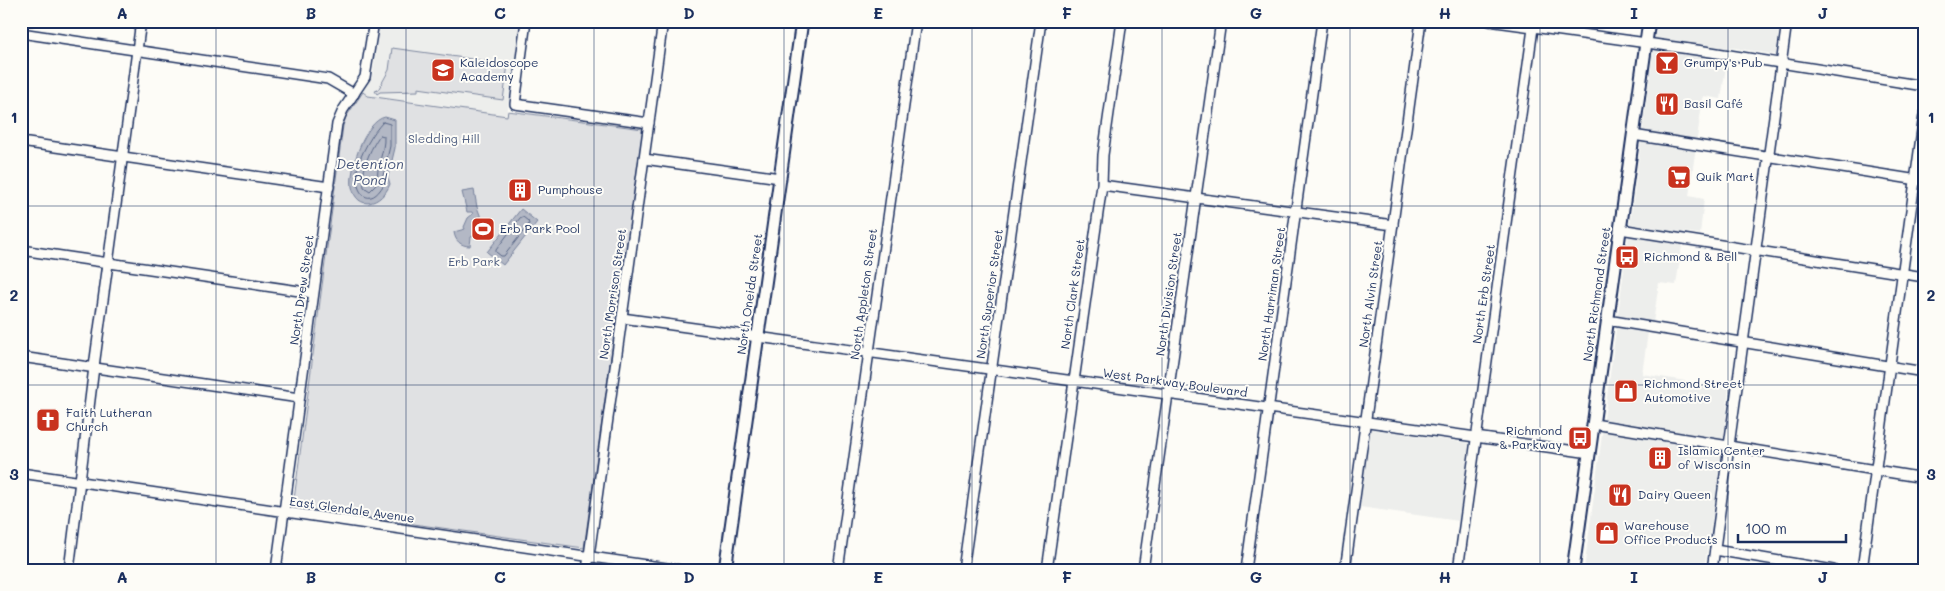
<svg xmlns="http://www.w3.org/2000/svg" width="1945" height="591" font-family="Mali,sans-serif">
<style>
.built{fill:#edeeec}
.green{fill:#e0e1e3;stroke:#7e88a0}
.water{fill:#b3b8c5;stroke:#76819c}
.lines{fill:none;stroke-linecap:round;stroke-linejoin:round}
.shore{stroke:#586687;stroke-width:1}
.minor-casing{stroke:#1b2f5e;stroke-width:12}
.major-casing{stroke:#1b2f5e;stroke-width:15}
.minor{stroke:#fdfcf7;stroke-width:9}
.major{stroke:#fdfcf7;stroke-width:11}
.grid{fill:none;stroke:#1b2f5e;stroke-width:1;stroke-opacity:0.55}
.labels{text-anchor:middle;stroke-width:4;stroke-linejoin:round;paint-order:stroke}
.poi-label{font-size:12px;fill:#1b2f5e;stroke:#fdfcf7;text-anchor:start}
.park-label{font-size:12px;fill:#4c5c7f;stroke:#fdfcf7}
.street-label{font-size:12px;fill:#1b2f5e;stroke:#fdfcf7}
.water-label{font-size:14px;font-style:italic;fill:#49587d;stroke:#fdfcf7}
.neatline{fill:none;stroke:#1b2f5e;stroke-width:2}
.grid-label{font-size:16px;text-anchor:middle;font-weight:bold;fill:#1b2f5e}
</style>
<rect width="100%" height="100%" fill="#fdfcf7"/>
<filter id="ink" filterUnits="userSpaceOnUse"><feTurbulence type="fractalNoise" baseFrequency=".02" numOctaves="2"/><feDisplacementMap in="SourceGraphic" scale="10" xChannelSelector="R" yChannelSelector="G"/><feConvolveMatrix kernelMatrix="1 2 1 2 8 2 1 2 1" color-interpolation-filters="sRGB"/></filter>
<g filter="url(#ink)">
<g class="built">
<path d="M380,21H520L507,116L368,96L363,92L373,73Z"/>
<path d="M1657,21H1780L1776,55L1729,47L1721,99L1703,96L1689,196L1704,199L1700,234L1684,232L1676,285L1659,283L1653,323L1648,332L1642,374L1729,388L1722,455L1704,570H1584Z"/>
<path d="M1370,429L1469,443L1459,521L1360,507Z"/>
</g>
<g class="green">
<path d="M392,48L508,64L503,100L418,88V91L380,92L377,94L375,91L378,90L389,70Z"/>
<path d="M363,92L368,96L507,116L508,111L643,129L584,548L293,507L343,126L346,117Z"/>
</g>
<g class="water">
<path d="M385,117L395,120V148L388,177L390,184C382,205 357,212 352,187C349,169 365,121 385,117Z"/>
<path d="M474,190L477,207L483,223L482,228L478,231V234L471,237L470,246C461,246 455,241 454,232L465,229L464,227L468,218L473,214L472,212H467L462,192Z"/>
<path d="M521,209L537,222L503,265L487,252Z"/>
</g>
<g class="lines">
<g class="shore">
<path d="M383,122L390,124V146L383,176L384,184C370,210 354,194 357,170C359,156 373,132 383,122Z"/>
<path d="M380,135L384,136C385,152 375,167 378,183L370,191L364,187C361,169 370,149 380,135Z"/>
<path d="M523,217L528,221L529,224L504,256H501L496,252V250L520,218Z"/>
</g>
<g class="minor-casing">
<g id="minor">
<path d="M526,21L515,104L649,123"/>
<path d="M1489,21L1711,52L1924,86"/>
<path d="M21,33L328,79L354,94"/>
<path d="M1633,135L1924,181"/>
<path d="M21,142L329,187"/>
<path d="M644,159L780,178"/>
<path d="M1102,185L1393,225"/>
<path d="M1620,229L1924,277"/>
<path d="M21,250L313,293"/>
<path d="M622,318L1590,453"/>
<path d="M1607,320L1924,372"/>
<path d="M21,357L299,398"/>
<path d="M1594,424L1924,478"/>
<path d="M21,473L680,570"/>
<path d="M1715,550L1833,570"/>
<path d="M69,570L95,359L141,21"/>
<path d="M276,570L337,124L343,110L365,77L374,21"/>
<path d="M587,570L663,21"/>
<path d="M838,570L916,21"/>
<path d="M963,570L1041,21"/>
<path d="M1047,570L1102,185L1103,155L1122,21"/>
<path d="M1143,570L1221,21"/>
<path d="M1246,570L1322,21"/>
<path d="M1345,570L1421,21"/>
<path d="M1458,570L1534,21"/>
<path d="M1712,570L1787,21"/>
<path d="M1862,570L1924,115"/>
</g>
</g>
<g class="major-casing">
<g id="major">
<path d="M725,570L802,21"/>
<path d="M1573,570L1649,21"/>
</g>
</g>
<use href="#minor" class="minor"/>
<use href="#major" class="major"/>
</g>
</g>
<path class="grid" d="M216,21V570M406,21V570M594,21V570M784,21V570M972,21V570M1162,21V570M1350,21V570M1540,21V570M1728,21V570M21,206H1924M21,385H1924"/>
<defs>
<g id="bar-square" transform="scale(1.25)"><rect x="-9" y="-9" width="18" height="18" rx="4" fill="#c8321e" stroke="#fdfcf7"/><path d="M-6-5H6L.8 .8V4.5H3.5V6h-7V4.5H-.8V.8Z" fill="#fff"/></g>
<g id="school-square" transform="scale(1.25)"><rect x="-9" y="-9" width="18" height="18" rx="4" fill="#c8321e" stroke="#fdfcf7"/><path d="M0-5L7-2L0 1L-7-2ZM-4 1L0 2.5L4 1V4Q0 6-4 4Z" fill="#fff"/></g>
<g id="restaurant-square" transform="scale(1.25)"><rect x="-9" y="-9" width="18" height="18" rx="4" fill="#c8321e" stroke="#fdfcf7"/><path d="M-5-6h1v4h1v-4h1v4h1v-4h1v5L-1.5 .5V6h-2V.5L-5-1ZM5-6V6H3V1.5H1.5Q1.5-4 5-6Z" fill="#fff"/></g>
<g id="supermarket-square" transform="scale(1.25)"><rect x="-9" y="-9" width="18" height="18" rx="4" fill="#c8321e" stroke="#fdfcf7"/><path d="M-6-5.5h2.5l.6 2H6L4.5 2H-2.5L-4.4-4H-6ZM-1.5 3.2a1.3 1.3 0 1 0 .1 0ZM3 3.2a1.3 1.3 0 1 0 .1 0Z" fill="#fff"/></g>
<g id="building-square" transform="scale(1.25)"><rect x="-9" y="-9" width="18" height="18" rx="4" fill="#c8321e" stroke="#fdfcf7"/><path d="M-4-6H4V6H1V3H-1V6H-4ZM-2.5-4.3h1.7v1.8h-1.7ZM.8-4.3h1.7v1.8H.8ZM-2.5-1h1.7V.8h-1.7ZM.8-1h1.7V.8H.8Z" fill="#fff"/></g>
<g id="stadium-square" transform="scale(1.25)"><rect x="-9" y="-9" width="18" height="18" rx="4" fill="#c8321e" stroke="#fdfcf7"/><path d="M0-5a6.5 5 0 1 0 0 10a6.5 5 0 1 0 0-10ZM-3.5-1.8h7v3.6h-7Z" fill="#fff"/></g>
<g id="bus-square" transform="scale(1.25)"><rect x="-9" y="-9" width="18" height="18" rx="4" fill="#c8321e" stroke="#fdfcf7"/><path d="M-5-6H5V4H4V6H2V4H-2V6H-4V4H-5ZM-3.5-4V0h7V-4ZM-3.5 1.2v1.5H-2V1.2ZM2 1.2v1.5H3.5V1.2Z" fill="#fff"/></g>
<g id="shop-square" transform="scale(1.25)"><rect x="-9" y="-9" width="18" height="18" rx="4" fill="#c8321e" stroke="#fdfcf7"/><path d="M-5-2.5h2.3a2.7 3.5 0 0 1 5.4 0H5L5.5 6h-11ZM-1.5-2.5h3a1.5 2.3 0 0 0-3 0Z" fill="#fff"/></g>
<g id="church-square" transform="scale(1.25)"><rect x="-9" y="-9" width="18" height="18" rx="4" fill="#c8321e" stroke="#fdfcf7"/><path d="M-1.2-6h2.4v3.5h3.3v2.4h-3.3V6h-2.4V-.1h-3.3v-2.4h3.3Z" fill="#fff"/></g>
</defs>
<g fill-rule="evenodd">
<use href="#bar-square" x="1667" y="63"/>
<use href="#school-square" x="443" y="70"/>
<use href="#restaurant-square" x="1667" y="104"/>
<use href="#supermarket-square" x="1679" y="177"/>
<use href="#building-square" x="520" y="190"/>
<use href="#stadium-square" x="483" y="229"/>
<use href="#bus-square" x="1627" y="257"/>
<use href="#shop-square" x="1626" y="391"/>
<use href="#church-square" x="48" y="420"/>
<use href="#bus-square" x="1580" y="438"/>
<use href="#building-square" x="1660" y="458"/>
<use href="#restaurant-square" x="1620" y="495"/>
<use href="#shop-square" x="1607" y="533"/>
</g>
<g class="labels">
<g class="poi-label">
<text x="460" y="67">Kaleidoscope<tspan x="460" dy="14">Academy</tspan></text>
<text x="1684" y="67">Grumpy's Pub</text>
<text x="1684" y="108">Basil Café</text>
<text x="1696" y="181">Quik Mart</text>
<text x="538" y="194">Pumphouse</text>
<text x="500" y="233">Erb Park Pool</text>
<text x="1644" y="261">Richmond &amp; Bell</text>
<text x="1644" y="388">Richmond Street<tspan x="1644" dy="14">Automotive</tspan></text>
<text x="66" y="417">Faith Lutheran<tspan x="66" dy="14">Church</tspan></text>
<text x="1562" y="435" text-anchor="end">Richmond<tspan x="1562" dy="14">&amp; Parkway</tspan></text>
<text x="1678" y="455">Islamic Center<tspan x="1678" dy="14">of Wisconsin</tspan></text>
<text x="1638" y="499">Dairy Queen</text>
<text x="1624" y="530">Warehouse<tspan x="1624" dy="14">Office Products</tspan></text>
</g>
<g class="park-label">
<text x="444" y="143">Sledding Hill</text>
<text x="474" y="266">Erb Park</text>
</g>
<g class="street-label">
<text transform="translate(302 290) rotate(-82)" y="4">North Drew Street</text>
<text transform="translate(613 294) rotate(-82)" y="4">North Morrison Street</text>
<text transform="translate(750 294) rotate(-82)" y="4">North Oneida Street</text>
<text transform="translate(864 294) rotate(-82)" y="4">North Appleton Street</text>
<text transform="translate(990 294) rotate(-82)" y="4">North Superior Street</text>
<text transform="translate(1073 294) rotate(-82)" y="4">North Clark Street</text>
<text transform="translate(1169 294) rotate(-82)" y="4">North Division Street</text>
<text transform="translate(1272 294) rotate(-82)" y="4">North Harriman Street</text>
<text transform="translate(1371 294) rotate(-82)" y="4">North Alvin Street</text>
<text transform="translate(1484 294) rotate(-82)" y="4">North Erb Street</text>
<text transform="translate(1597 294) rotate(-82)" y="4">North Richmond Street</text>
<text transform="translate(1175 383) rotate(8)" y="4">West Parkway Boulevard</text>
<text transform="translate(352 510) rotate(8)" y="4">East Glendale Avenue</text>
</g>
<g class="water-label">
<text x="370" y="169">Detention<tspan x="370" dy="16">Pond</tspan></text>
</g>
</g>
<rect width="1945" height="591" fill="none" stroke="#fdfcf7" stroke-width="55"/>
<path d="M1738 534v8h108v-8" fill="none" stroke="#1b2f5e" stroke-width="2.5"/>
<text x="1745" y="534" font-size="15" fill="#1b2f5e" stroke="#fdfcf7" stroke-width="4" paint-order="stroke">100 m</text>
<rect x="28" y="28" width="1890" height="536" class="neatline"/>
<g class="grid-label">
<text x="122" y="19">A</text>
<text x="311" y="19">B</text>
<text x="500" y="19">C</text>
<text x="689" y="19">D</text>
<text x="878" y="19">E</text>
<text x="1067" y="19">F</text>
<text x="1256" y="19">G</text>
<text x="1445" y="19">H</text>
<text x="1634" y="19">I</text>
<text x="1823" y="19">J</text>
<text x="14" y="123">1</text>
<text x="1931" y="123">1</text>
<text x="14" y="301">2</text>
<text x="1931" y="301">2</text>
<text x="14" y="480">3</text>
<text x="1931" y="480">3</text>
<text x="122" y="583">A</text>
<text x="311" y="583">B</text>
<text x="500" y="583">C</text>
<text x="689" y="583">D</text>
<text x="878" y="583">E</text>
<text x="1067" y="583">F</text>
<text x="1256" y="583">G</text>
<text x="1445" y="583">H</text>
<text x="1634" y="583">I</text>
<text x="1823" y="583">J</text>
</g>
</svg>
